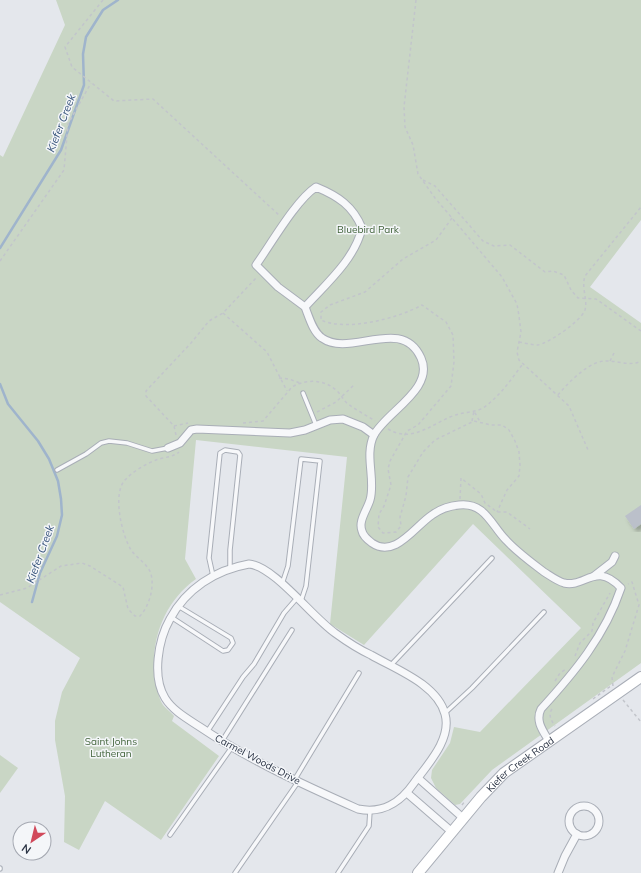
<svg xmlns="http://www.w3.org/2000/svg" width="641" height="873" font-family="Mulish,sans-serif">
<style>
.green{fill:#c9d6c5}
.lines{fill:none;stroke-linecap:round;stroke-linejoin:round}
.stream{stroke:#9fb4cc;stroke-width:2.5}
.building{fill:#bbc0ca;filter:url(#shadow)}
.lane-casing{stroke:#a9aeb7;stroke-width:5.5}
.street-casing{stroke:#a9aeb7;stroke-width:9}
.secondary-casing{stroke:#a9aeb7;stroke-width:12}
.path{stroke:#c2c5cb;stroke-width:1.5;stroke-dasharray:3 3;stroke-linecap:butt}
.lane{stroke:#f7f8fa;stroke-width:3.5}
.street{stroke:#f7f8fa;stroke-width:7}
.secondary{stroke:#fff;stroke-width:10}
.labels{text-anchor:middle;stroke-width:3;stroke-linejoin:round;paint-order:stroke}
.park-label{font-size:10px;fill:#3f6138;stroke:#f4f6f9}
.street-label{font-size:10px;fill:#2b3445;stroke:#f4f6f9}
.water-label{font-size:11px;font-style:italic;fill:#34527a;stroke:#f4f6f9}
</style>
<defs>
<filter id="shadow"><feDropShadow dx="3.5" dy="3.5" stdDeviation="2" flood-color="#0004"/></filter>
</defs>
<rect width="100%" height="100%" fill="#e4e7ec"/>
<g class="green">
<path d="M56,0H641V220L590,287L641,323V663L492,770L460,804L455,805L436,788L431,778L432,770L450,743L454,727L480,732L581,628L473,524L364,645L330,624L347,457L196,440L185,559L196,579C164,602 150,640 155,678C157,687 158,697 163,705C166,709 171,712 174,716L172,721L219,756L161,840L105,801L79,850L64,842L65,796L55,740V721L62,692L80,658L0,602V155L3,157L65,25Z"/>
<path d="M0,755L18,768L0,793Z"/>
</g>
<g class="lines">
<g class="stream">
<path d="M0,248L61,150L84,85L83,54L86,37L103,10L118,0"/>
<path d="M0,384L8,404L38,441L49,459L58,481L61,499L62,515L57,536L40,573L32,602"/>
</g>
</g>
<path class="building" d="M641,505V524L634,529L625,516Z"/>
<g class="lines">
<g class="lane-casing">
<g id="lane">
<path d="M303,393L316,425"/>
<path d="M57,470L86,454L101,443L109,441L127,443L152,451L168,448"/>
<path d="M213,576L209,558L220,453L225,450L238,452L240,455L230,550V568"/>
<path d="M282,584L288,566L301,459L320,461L306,586L301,601"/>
<path d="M171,617L223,651L228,650L233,643L231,638L178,606"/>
<path d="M391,665L492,558"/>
<path d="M445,713L472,688L544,612"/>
<path d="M207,732L243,677L254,664L284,613L297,598"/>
<path d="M222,741L292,630"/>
<path d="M295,779L359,673"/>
<path d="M170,835L232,747"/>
<path d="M0,868V869"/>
<path d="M235,873L298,782"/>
<path d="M338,873L369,826L370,811"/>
</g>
</g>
<g class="street-casing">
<g id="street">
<path d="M305,307L278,287L256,265C271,244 296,200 316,187C338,196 353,206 362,228C355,259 326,284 305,307C309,317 313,332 322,338C350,358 402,315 421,358C435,389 386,412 374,435C364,455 376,480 370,500C367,510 358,521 362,531C363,536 368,540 372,543C395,559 415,526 432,515C440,509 449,506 459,505C485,502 491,525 506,540C517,552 531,562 544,572C549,575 557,581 564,583C585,588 596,561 621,588C605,636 574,673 541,709C535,721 543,731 549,741"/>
<path d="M168,448L180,443L191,430L197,429L290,433L305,430L330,420L343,419L363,427L374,435"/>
<path d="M249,564C274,566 312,617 335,633C346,641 358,649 371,655C395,669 437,684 445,714C452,739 428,764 414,783C400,803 383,814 358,809C304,785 249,760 200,727C188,719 173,711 165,698C152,677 158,640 170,619C186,589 215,570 249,564Z"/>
<path d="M594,576L612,562L615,556"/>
<path d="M418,778L463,818"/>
<path d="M407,793L452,832"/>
<circle cx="584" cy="821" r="15"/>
<path d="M558,873L565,856L577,834"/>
</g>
</g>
<g class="secondary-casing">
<g id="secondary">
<path id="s1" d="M418,873L481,797L504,773L641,677"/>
</g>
</g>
<g class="path">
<path d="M103,0L65,47L72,67L114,101L153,99L280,216"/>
<path d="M416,0L404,107L405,127L413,145L418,174L435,198L502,277L517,304L519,316L521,332L517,352L519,360L569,406L588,450"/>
<path d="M423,180L435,186L483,241L494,246L510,245L545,272L553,271L564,275L571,290L578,298L596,299L641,331"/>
<path d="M452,218L436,240L403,259L365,292L330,305L321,312V320C346,332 399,318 422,305L446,322L453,335L454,362L451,386L418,425L407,431L390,461L388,469L391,485L384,506L379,514L378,527L383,533L396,532L401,526L400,517L406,496L408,477L423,452L435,440L474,421L491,425H502L509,430L515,441L519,452L520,465L519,476L507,490L497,512"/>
<path d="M0,261L64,170L68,124L91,83"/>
<path d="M223,313L267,352L287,391"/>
<path d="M519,342C525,343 531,345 538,345C549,343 581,321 585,310C588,299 581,288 585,276L641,207"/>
<path d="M610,361L614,353"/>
<path d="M279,378L289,379L300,383"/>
<path d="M558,395C567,384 588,362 604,361C616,360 630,367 641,361"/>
<path d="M317,412L336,402L355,384"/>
<path d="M472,421L474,411L480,422"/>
<path d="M243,423L263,421L292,387C305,379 324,379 336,390C341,394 343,400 348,404C356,410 366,415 375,421"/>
<path d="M174,426L188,423"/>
<path d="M388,429C414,445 435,420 459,414C467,412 476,412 483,408C499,397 510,381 522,365"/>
<path d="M176,435L174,426L146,396V391L191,343L209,321L223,313L257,277"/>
<path d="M460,499L461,478L481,494L485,503L497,512H507L530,529"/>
<path d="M0,595L27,588L61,566L82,563L90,566L123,587L128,609L135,616H140C150,606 157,580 148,568C143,561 136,557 131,550C122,535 112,494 125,480C133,471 147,463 159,459C166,457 173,457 179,452"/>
<path d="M575,656L580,643L592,631L593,623L610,593"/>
<path d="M555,681L560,673L566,669"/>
<path d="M613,686L612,677L625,651L639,605L632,582L628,584"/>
<path d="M593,699L612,685"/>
<path d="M623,700L641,722"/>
<path d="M552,709C548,715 551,720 555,726"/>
<path d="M462,805L465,801"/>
</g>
<use href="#lane" class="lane"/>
<use href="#street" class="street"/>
<use href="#secondary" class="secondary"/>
</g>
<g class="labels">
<g class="park-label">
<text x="368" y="233">Bluebird Park</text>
<text x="111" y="745">Saint Johns<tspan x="111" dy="12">Lutheran</tspan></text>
</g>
<g class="street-label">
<text transform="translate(258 759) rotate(28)" y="4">Carmel Woods Drive</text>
<text dy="4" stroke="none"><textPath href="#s1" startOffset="150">Kiefer Creek Road</textPath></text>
</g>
<g class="water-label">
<text transform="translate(61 123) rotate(-69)" y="4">Kiefer Creek</text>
<text transform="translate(40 554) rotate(-70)" y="4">Kiefer Creek</text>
</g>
</g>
<g transform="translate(32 841) rotate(215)"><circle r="19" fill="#f4f6f9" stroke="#a4a8b1"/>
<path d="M0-3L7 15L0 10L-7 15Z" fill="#d1495b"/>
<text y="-6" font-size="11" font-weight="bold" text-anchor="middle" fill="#2b3445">N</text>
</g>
</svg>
